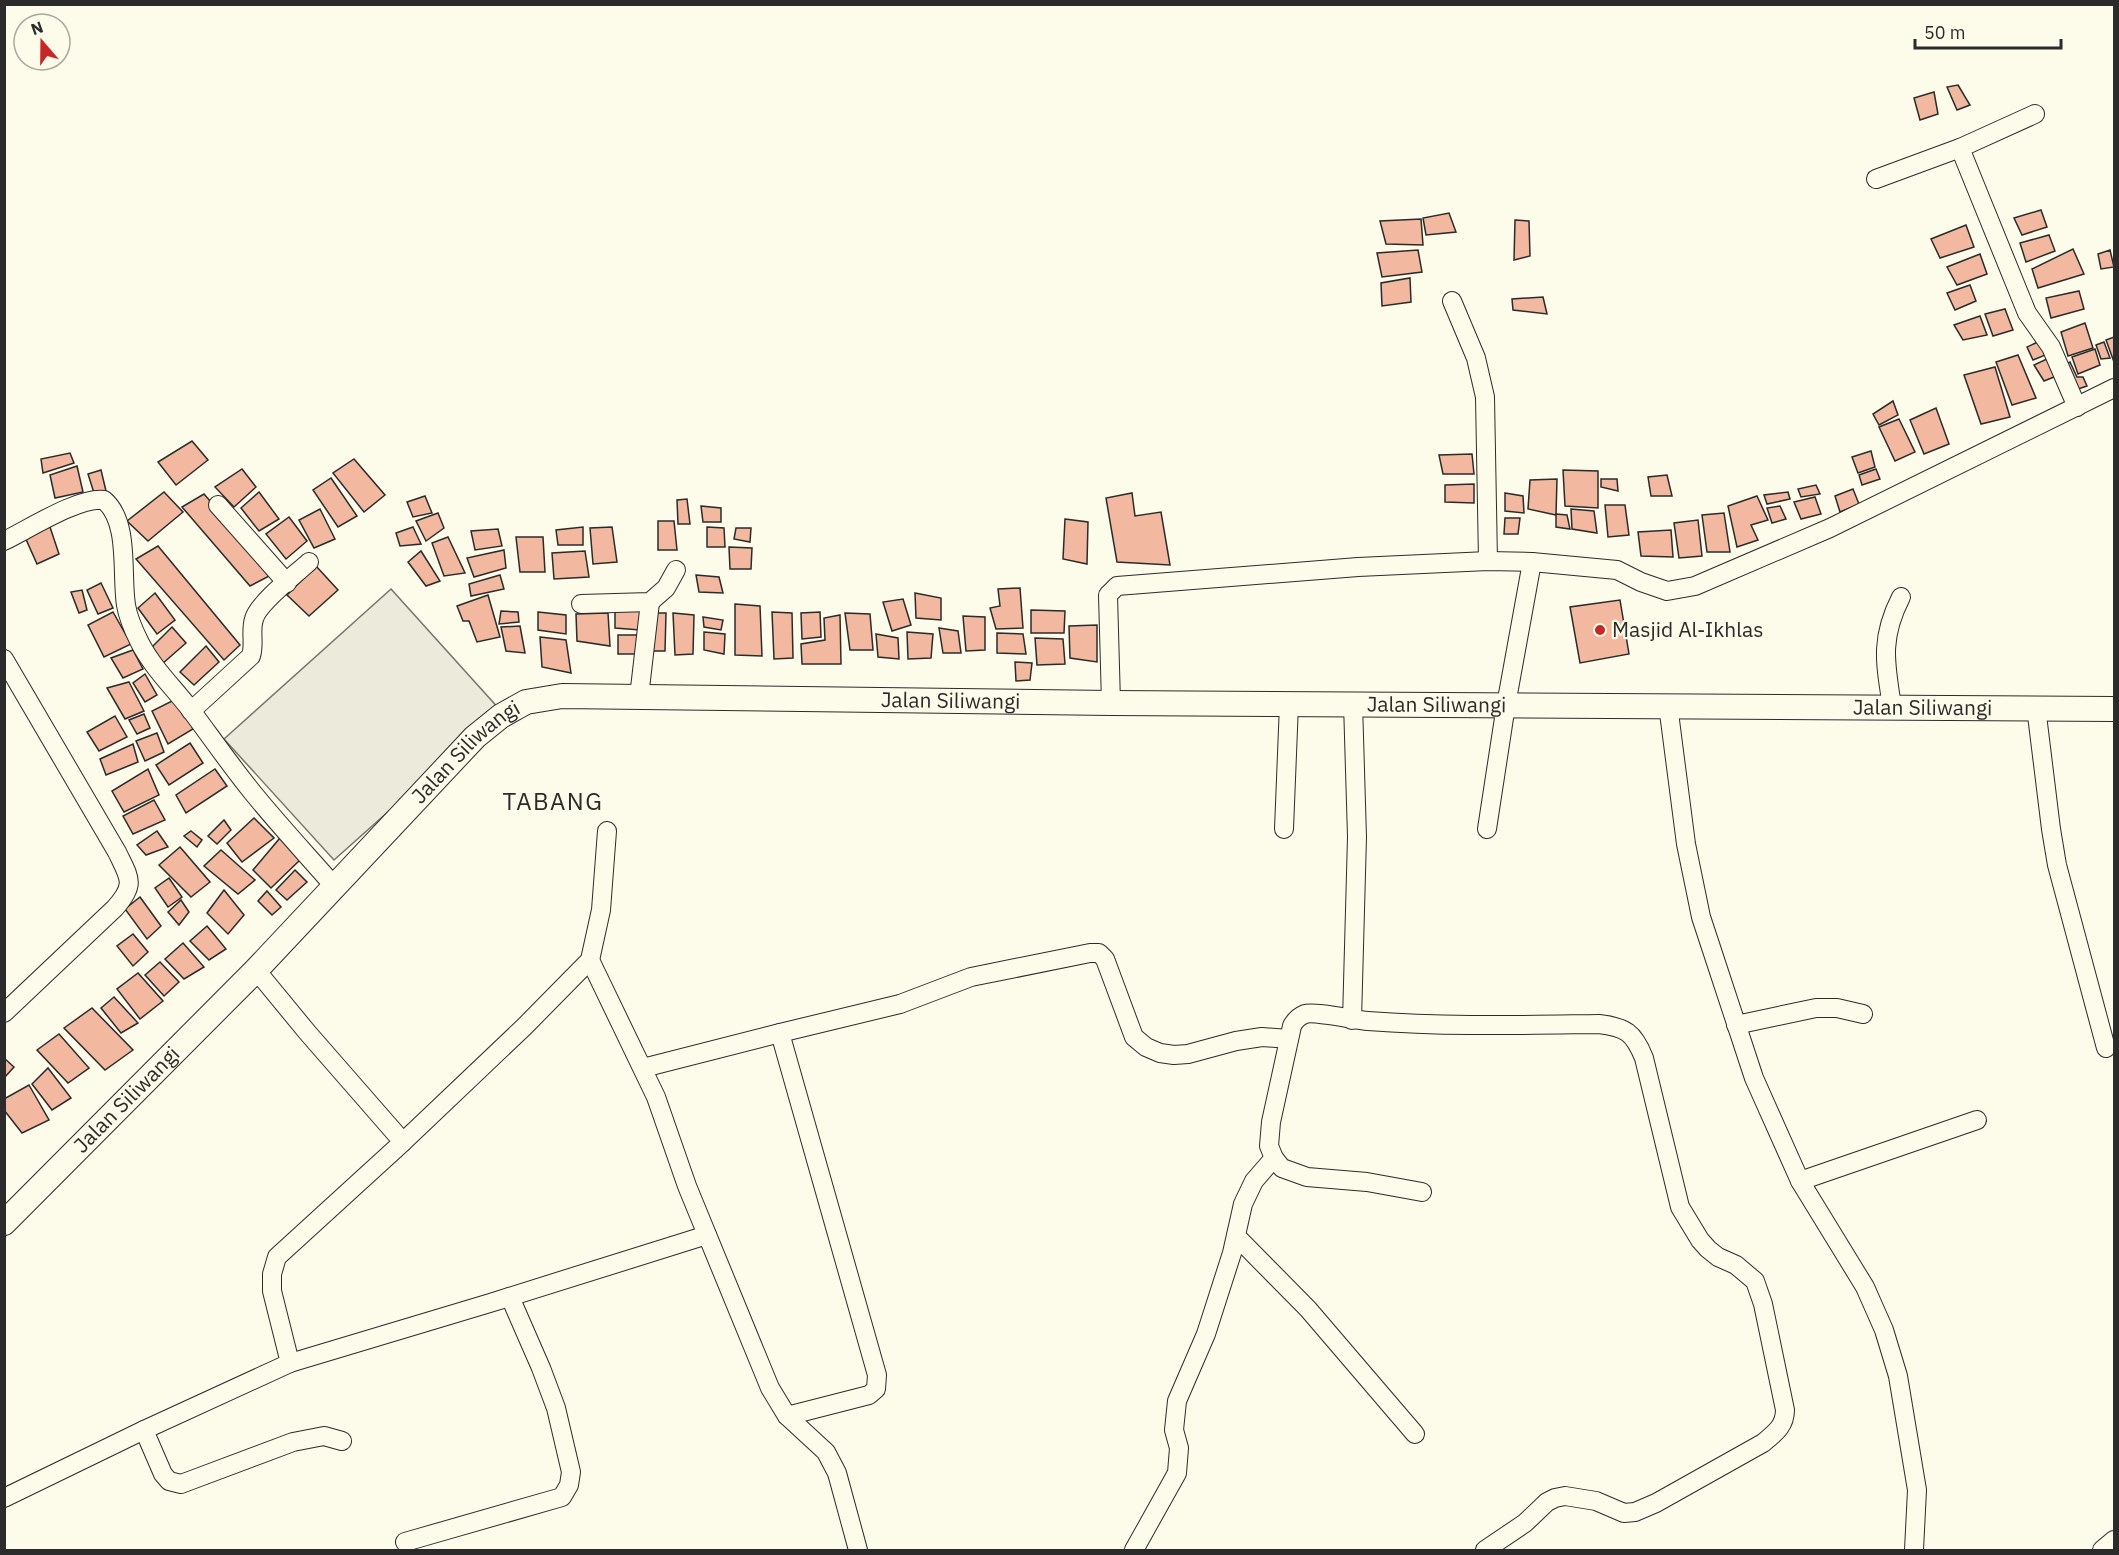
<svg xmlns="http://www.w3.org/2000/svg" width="2119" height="1555" font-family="'IBM Plex Sans',sans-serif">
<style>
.green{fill:#ecebdb;stroke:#74746e;stroke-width:1.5}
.building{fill:#f2b8a0;stroke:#2b2b2b;stroke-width:1.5}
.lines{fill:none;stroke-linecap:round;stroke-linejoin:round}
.minor-casing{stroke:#2b2b2b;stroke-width:20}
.secondary-casing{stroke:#2b2b2b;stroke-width:26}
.minor{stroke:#fdfbea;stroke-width:18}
.secondary{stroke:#fdfbea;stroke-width:24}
.poi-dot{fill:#c62828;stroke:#fdfbea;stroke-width:2}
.labels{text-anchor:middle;stroke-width:4.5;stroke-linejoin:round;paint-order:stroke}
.poi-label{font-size:21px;fill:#2b2b2b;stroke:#fdfbea;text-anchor:start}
.street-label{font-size:21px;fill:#2b2b2b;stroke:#fdfbea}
.quarter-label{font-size:24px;letter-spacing:1.5px;fill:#2b2b2b;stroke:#fdfbea}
</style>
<rect width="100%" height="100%" fill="#fdfbea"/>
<path class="green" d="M391,589L501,711L334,860L224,739Z"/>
<g class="building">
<path d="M1958,85L1970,105L1957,110L1947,87Z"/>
<path d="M1934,92L1938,114L1920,120L1914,98Z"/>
<path d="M2041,210L2047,227L2022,235L2014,218Z"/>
<path d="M1449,213L1456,232L1426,235L1423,218Z"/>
<path d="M1421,219L1423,245L1386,244L1380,221Z"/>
<path d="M1515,220L1529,221L1530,256L1514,260Z"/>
<path d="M1966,225L1974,247L1940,258L1931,239Z"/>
<path d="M2049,235L2055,251L2026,262L2020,243Z"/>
<path d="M2073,249L2084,274L2038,288L2032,269Z"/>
<path d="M1418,250L1422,272L1382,277L1377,253Z"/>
<path d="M2110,250L2114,267L2101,269L2098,254Z"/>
<path d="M1980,254L1987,274L1957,285L1947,267Z"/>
<path d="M1410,278L1411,302L1382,306L1381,283Z"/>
<path d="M1970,285L1976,301L1955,310L1947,293Z"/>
<path d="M2079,291L2084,309L2051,318L2046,298Z"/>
<path d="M1543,297L1547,314L1513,310L1512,299Z"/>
<path d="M2005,309L2013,330L1993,336L1985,314Z"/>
<path d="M1980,316L1987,335L1963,340L1954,325Z"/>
<path d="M2085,323L2093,348L2068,356L2061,332Z"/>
<path d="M2114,337V362L2106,340Z"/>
<path d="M2040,341L2048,354L2033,360L2027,347Z"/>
<path d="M2104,342L2110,358L2101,359L2096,345Z"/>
<path d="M2095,349L2100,365L2078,374L2072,357Z"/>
<path d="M2018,355L2036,398L2012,405L1996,362Z"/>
<path d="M2051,357L2059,375L2044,381L2034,365Z"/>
<path d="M2070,362L2077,377H2083L2087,386L2075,390L2064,365Z"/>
<path d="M1995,367L2010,417L1981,424L1964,375Z"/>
<path d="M1893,401L1898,415L1879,425L1873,414Z"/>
<path d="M1936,408L1949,444L1924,454L1910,420Z"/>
<path d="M1899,419L1915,452L1895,461L1879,427Z"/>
<path d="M192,441L208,460L176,485L158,462Z"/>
<path d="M1871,451L1875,467L1858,473L1852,457Z"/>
<path d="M70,453L74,463L43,473L41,459Z"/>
<path d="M1472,454L1474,474H1443L1439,455Z"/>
<path d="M354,459L385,495L364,512L333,473Z"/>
<path d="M77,466L83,492L55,498L50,475Z"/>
<path d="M242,469L256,487L234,507L215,487Z"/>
<path d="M1876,469L1880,479L1862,485L1859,475Z"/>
<path d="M101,470L106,491L94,493L88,474Z"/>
<path d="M1563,470L1598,471V508L1565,506Z"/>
<path d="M1667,475L1672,496H1651L1648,477Z"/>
<path d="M331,478L357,516L338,527L313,490Z"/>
<path d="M1557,479L1556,515L1528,509L1530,480Z"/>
<path d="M1601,479H1617L1618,491L1601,487Z"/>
<path d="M1474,484V503L1445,502V485Z"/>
<path d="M1816,485L1820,494L1801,497L1798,489Z"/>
<path d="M1853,489L1859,504L1840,512L1835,496Z"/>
<path d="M164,492L183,512L148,541L127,521Z"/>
<path d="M259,492L279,519L259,531L241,508Z"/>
<path d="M1788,492L1790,499L1767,504L1764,495Z"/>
<path d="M1132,493L1135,516L1161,512L1170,565L1117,562L1106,498Z"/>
<path d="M1505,493L1523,496L1524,513L1505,511Z"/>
<path d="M204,494L273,574L250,586L182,507Z"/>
<path d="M425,496L432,513L413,517L407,502Z"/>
<path d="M1757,496L1768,520L1751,525L1758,540L1737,547L1728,506Z"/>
<path d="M1815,497L1821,514L1801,519L1794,502Z"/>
<path d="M687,499L690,524H678L677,500Z"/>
<path d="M1605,505H1625L1629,535L1608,537Z"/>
<path d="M701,506L721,508V522H703Z"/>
<path d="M1780,506L1786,519L1772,523L1767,508Z"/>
<path d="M320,509L335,539L314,548L299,520Z"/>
<path d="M1571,509L1594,511L1597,533L1572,529Z"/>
<path d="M438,513L444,528L426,541L416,521Z"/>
<path d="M1724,513L1730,552H1707L1702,515Z"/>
<path d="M1556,514L1567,515L1570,529L1556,527Z"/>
<path d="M289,517L307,541L286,559L266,534Z"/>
<path d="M1505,518H1520L1518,534H1504Z"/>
<path d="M1065,519L1088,522L1087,564L1063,559Z"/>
<path d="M1698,520L1702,556L1679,558L1674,523Z"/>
<path d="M658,521H674L677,550H658Z"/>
<path d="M49,524L59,554L37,564L25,537Z"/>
<path d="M413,527L421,544L400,546L396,533Z"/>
<path d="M583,527V545H558L556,530Z"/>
<path d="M612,527L617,562L593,564L590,528Z"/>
<path d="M707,527L724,528L725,547H707Z"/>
<path d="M736,528H751L750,542L734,539Z"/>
<path d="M498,529L502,546L475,550L471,531Z"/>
<path d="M1671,530L1673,557L1641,556L1638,532Z"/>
<path d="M448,537L465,573L444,576L432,543Z"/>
<path d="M516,537H543L545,572H520Z"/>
<path d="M158,546L240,645L224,660L136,559Z"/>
<path d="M729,547L752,548L751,569H730Z"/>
<path d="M504,550L506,568L474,577L467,558Z"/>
<path d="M421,551L440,581L426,586L408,562Z"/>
<path d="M585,551L589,577L554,579L552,553Z"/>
<path d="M316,566L338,590L309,616L287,595Z"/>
<path d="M500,575L504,589L471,596L469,584Z"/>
<path d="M696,575L719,577L723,593L699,592Z"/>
<path d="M101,583L113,608L98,614L87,590Z"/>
<path d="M1020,588L1023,628L996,629L990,608L1000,606L998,589Z"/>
<path d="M82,590L87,610L79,613L71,592Z"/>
<path d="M155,593L175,620L157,634L138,608Z"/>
<path d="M915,593L941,598V620L916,618Z"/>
<path d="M488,595L500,637L477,642L469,621H463L457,606Z"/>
<path d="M903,599L911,625L892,631L883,602Z"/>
<path d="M1620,600L1629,654L1580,663L1570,607Z"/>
<path d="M735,604L760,606L762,656L735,655Z"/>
<path d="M615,607L642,608L640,630L615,628Z"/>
<path d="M1031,610L1065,611L1064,633H1031Z"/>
<path d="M501,611L518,612L519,622L499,624Z"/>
<path d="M113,612L131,644L104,657L88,625Z"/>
<path d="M538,612L566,615V634L538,630Z"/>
<path d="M772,612L792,613L793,658L774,659Z"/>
<path d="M820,612L821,637L802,639L801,613Z"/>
<path d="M608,613L610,646L577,641L576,614Z"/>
<path d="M655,613H666L665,651H650Z"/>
<path d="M673,613L694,615L693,654L675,655Z"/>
<path d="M845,613L870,614L873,650H850Z"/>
<path d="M840,615L841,664H802L801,644L825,640L824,618Z"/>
<path d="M963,616L985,617V650L966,651Z"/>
<path d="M703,617L723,620L721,630L704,627Z"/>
<path d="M1097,625V662L1070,658L1069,626Z"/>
<path d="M520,626L525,653L506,651L501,627Z"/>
<path d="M172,627L186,643L162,664L149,650Z"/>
<path d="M939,628L958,631L961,653H943Z"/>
<path d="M704,632L725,634L724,654L704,650Z"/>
<path d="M907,632L933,634L931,658L908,659Z"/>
<path d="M997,633L1023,634L1026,654L997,653Z"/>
<path d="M876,634L898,638L899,659L878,657Z"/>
<path d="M618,635H641L640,654H618Z"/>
<path d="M540,637L566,640L571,673L542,667Z"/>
<path d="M1035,638L1063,639L1065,664L1037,665Z"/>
<path d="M206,646L219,662L194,685L180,672Z"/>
<path d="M133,650L143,669L123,678L111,658Z"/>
<path d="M1015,662L1032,663L1030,680L1016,681Z"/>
<path d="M145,674L157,695L145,702L133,683Z"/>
<path d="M129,682L144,711L125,719L107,688Z"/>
<path d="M178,698L193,729L168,744L152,711Z"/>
<path d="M144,714L150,728L137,734L129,720Z"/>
<path d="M115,716L127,737L99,751L87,732Z"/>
<path d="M157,733L164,752L145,761L136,741Z"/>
<path d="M190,743L203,763L169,785L156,765Z"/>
<path d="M133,744L138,762L106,775L100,759Z"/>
<path d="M148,769L159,795L124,812L112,791Z"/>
<path d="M215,769L227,786L186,813L176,795Z"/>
<path d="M154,800L165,820L133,834L123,816Z"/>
<path d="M254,818L274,838L242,862L227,843Z"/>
<path d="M224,820L231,830L217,844L208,836Z"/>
<path d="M157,831L168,847L146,855L137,845Z"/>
<path d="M191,831L202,840L197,847L184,836Z"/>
<path d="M280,838L300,860L271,888L253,870Z"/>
<path d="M180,847L210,882L191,897L159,865Z"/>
<path d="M221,850L255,880L238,894L204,866Z"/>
<path d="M295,870L307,882L287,900L276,890Z"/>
<path d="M169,878L182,897L168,907L155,888Z"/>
<path d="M224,890L244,915L228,934L207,913Z"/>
<path d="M267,891L281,907L272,915L258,901Z"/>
<path d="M140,897L161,926L147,939L125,909Z"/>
<path d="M181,900L189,912L179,925L168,912Z"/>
<path d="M207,926L226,949L209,960L190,941Z"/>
<path d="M133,934L148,952L133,966L117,946Z"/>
<path d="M183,943L204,967L184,979L165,959Z"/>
<path d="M160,962L179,982L164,996L145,975Z"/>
<path d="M138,973L163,1001L140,1019L117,989Z"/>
<path d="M114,997L138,1023L121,1033L101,1008Z"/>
<path d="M92,1008L133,1050L105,1070L64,1028Z"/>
<path d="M59,1034L89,1068L68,1083L37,1050Z"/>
<path d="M4,1058L14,1067L4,1078Z"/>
<path d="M48,1068L71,1098L52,1110L32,1084Z"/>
<path d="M29,1085L49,1120L22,1133L4,1110V1099Z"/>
</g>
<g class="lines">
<g class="minor-casing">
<g id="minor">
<path d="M2035,114L1960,148L2027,313L2051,347L2077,407"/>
<path d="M1876,179L1960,148"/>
<path d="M1452,301L1476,358L1485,397L1488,561"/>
<path d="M218,505L287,583"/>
<path d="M4,541C29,529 78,497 104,500C130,522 121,574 126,605C128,618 134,631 140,643C153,668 173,687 190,709C211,737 231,766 253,793C279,825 307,855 334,886"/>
<path d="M581,604L650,602L666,588L676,570"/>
<path d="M4,659L117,852C130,879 136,884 115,908L4,1013"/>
<path d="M639,697L650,602"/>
<path d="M1111,703L1108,595L1117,586L1358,567L1488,561L1532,562L1617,570L1641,582L1667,591L1695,586L1830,528L2114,388"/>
<path d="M1668,705L1686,844L1701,917L1754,1078L1800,1181L1865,1287L1884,1330L1898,1376L1917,1490L1914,1550"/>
<path d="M1892,706C1885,662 1880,638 1901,597"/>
<path d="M2036,707L2051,829L2057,865L2106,1048"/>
<path d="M191,711L251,656C255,644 250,631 254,619C258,603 296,574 309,562"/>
<path d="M1284,829L1289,704"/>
<path d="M1487,829L1506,705L1532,562"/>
<path d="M590,960L656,1097L687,1186L770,1388L787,1416L826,1452L837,1473L858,1550"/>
<path d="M1352,1020L1357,837L1353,703"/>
<path d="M1736,1025L1816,1008H1837L1863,1014"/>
<path d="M780,1033L900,1004L971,977L1090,953H1099L1105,959L1134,1037L1146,1047L1160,1053L1174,1055L1188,1054L1236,1041L1262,1037L1289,1039"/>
<path d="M643,1068L780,1033L877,1375L876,1389L869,1395L787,1416"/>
<path d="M403,1142L524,1027L590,960L601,910L607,831"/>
<path d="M1800,1181L1977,1120"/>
<path d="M1422,1192L1367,1182L1307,1177L1282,1168L1274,1158L1269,1146L1271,1122L1292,1026C1295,1020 1298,1017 1305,1014C1314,1011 1355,1020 1368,1021C1445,1027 1522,1025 1599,1024C1626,1027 1634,1033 1644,1058L1680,1207L1700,1240L1708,1249L1718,1257L1736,1265L1755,1281L1763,1304L1785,1410C1785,1426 1775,1433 1763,1443L1656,1503L1635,1512L1624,1513L1596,1501L1565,1496L1555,1498L1547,1502L1525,1523L1485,1550"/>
<path d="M1236,1236L1308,1309L1415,1434"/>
<path d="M290,1363L490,1303L707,1235"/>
<path d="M144,1430L163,1474L169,1481L181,1484L293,1442L324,1436L342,1441"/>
<path d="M4,1498L144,1430L290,1363L272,1291V1274L277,1257L403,1142L307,1032L256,970"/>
<path d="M405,1542L562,1497L569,1485L571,1472L556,1408L541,1368L510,1297"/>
<path d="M1134,1550L1177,1473L1179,1448L1174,1430L1177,1401L1206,1334L1232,1253L1243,1204L1254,1181L1274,1158"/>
<path d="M2102,1550L2114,1540"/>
</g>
</g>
<g class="secondary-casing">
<g id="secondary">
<path id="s1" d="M4,1223L256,970L475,737L501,716L526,702L562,696L1111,703L2114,709"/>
</g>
</g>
<use href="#minor" class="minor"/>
<use href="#secondary" class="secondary"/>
</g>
<circle class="poi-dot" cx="1600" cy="630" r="6"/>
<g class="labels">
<g class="poi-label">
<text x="1612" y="637">Masjid Al-Ikhlas</text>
</g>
<g class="street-label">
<text dy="7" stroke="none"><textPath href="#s1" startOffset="1164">Jalan Siliwangi</textPath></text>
<text dy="7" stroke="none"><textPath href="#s1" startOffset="1650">Jalan Siliwangi</textPath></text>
<text dy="7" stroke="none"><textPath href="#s1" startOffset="2136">Jalan Siliwangi</textPath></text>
<text dy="7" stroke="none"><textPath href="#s1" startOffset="660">Jalan Siliwangi</textPath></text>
<text dy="7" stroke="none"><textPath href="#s1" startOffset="174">Jalan Siliwangi</textPath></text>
</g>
<g class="quarter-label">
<text x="553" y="810">TABANG</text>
</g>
</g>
<rect width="2119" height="1555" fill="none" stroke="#2b2b2b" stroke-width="12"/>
<g transform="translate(42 42) rotate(340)"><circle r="28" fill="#fdfbea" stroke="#a9a89e" stroke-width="1.5"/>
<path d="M0-4.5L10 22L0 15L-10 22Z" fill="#c62828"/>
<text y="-9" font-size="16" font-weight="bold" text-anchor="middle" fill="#2b2b2b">N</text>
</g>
<path d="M1915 39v9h146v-9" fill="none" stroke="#2b2b2b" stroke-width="3"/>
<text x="1924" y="39" font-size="18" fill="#2b2b2b" stroke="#fdfbea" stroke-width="4.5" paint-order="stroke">50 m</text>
</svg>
